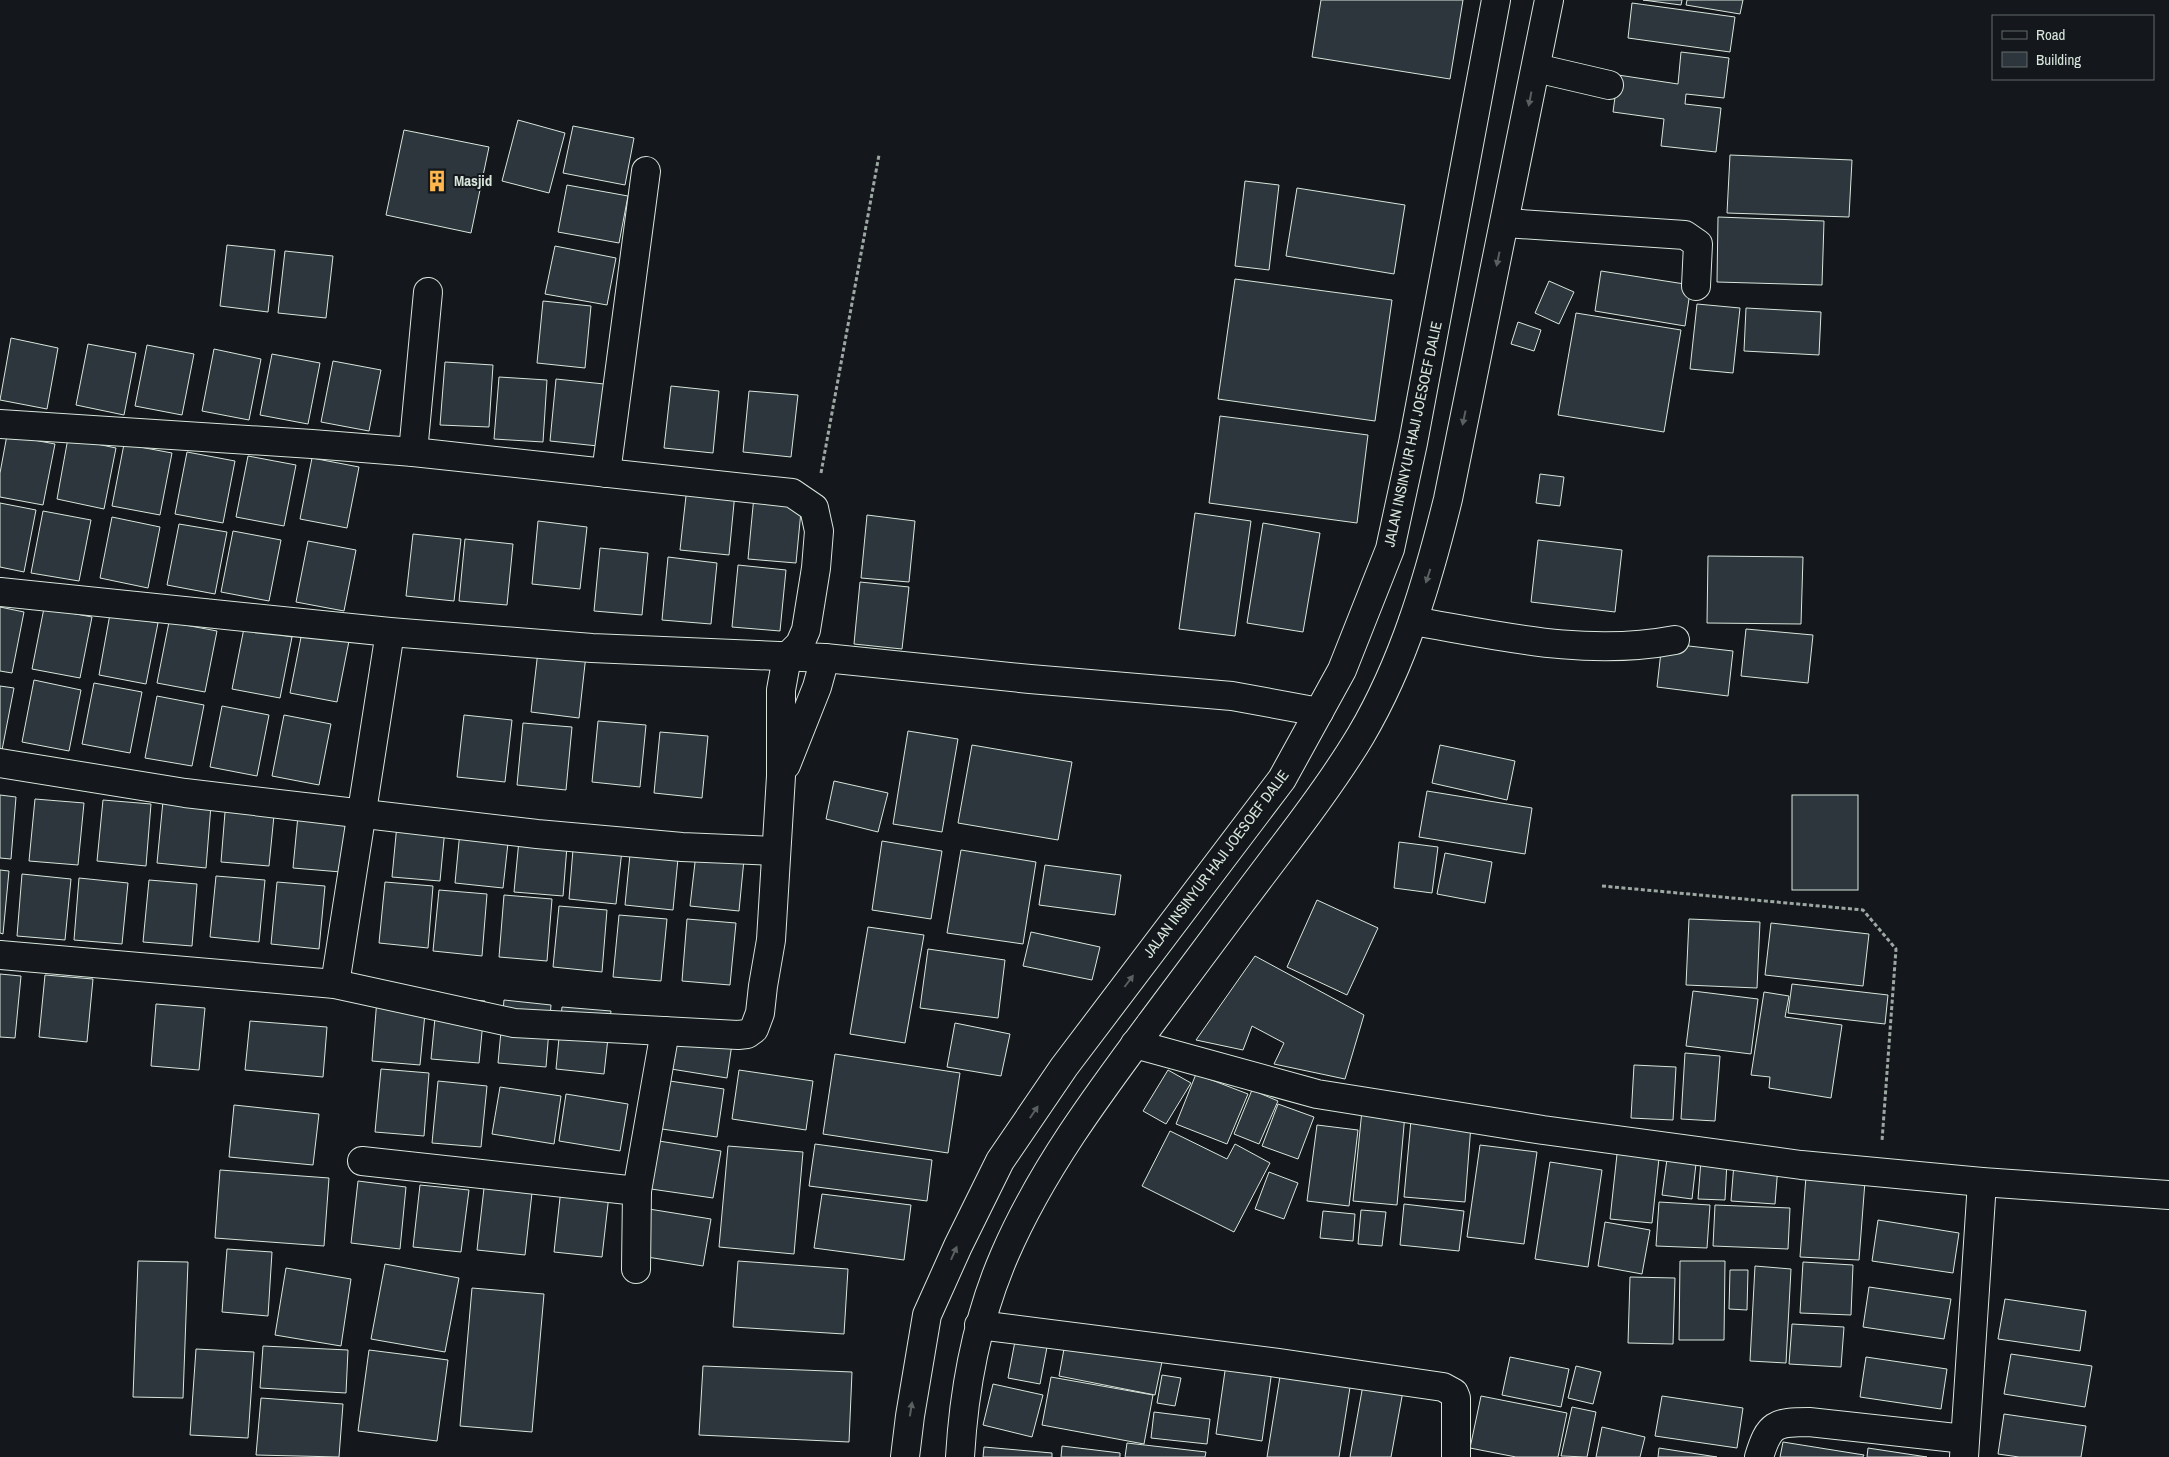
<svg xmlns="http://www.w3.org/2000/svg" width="2169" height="1457" font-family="'Archivo Narrow',sans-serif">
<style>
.building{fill:#2c363c;stroke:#d8e6dc}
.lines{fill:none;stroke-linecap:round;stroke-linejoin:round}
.minor-casing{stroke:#d8e6dc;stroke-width:30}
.primary-casing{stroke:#d8e6dc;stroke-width:30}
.path{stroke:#9da8a2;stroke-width:3;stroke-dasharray:4 2.5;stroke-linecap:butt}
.minor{stroke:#14181c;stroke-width:28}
.primary{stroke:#14181c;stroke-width:28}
.oneway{fill:#59605f}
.labels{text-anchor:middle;stroke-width:4;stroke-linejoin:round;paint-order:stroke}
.poi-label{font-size:15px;font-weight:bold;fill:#d8e6dc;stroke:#14181c;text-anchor:start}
.street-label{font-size:15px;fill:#d8e6dc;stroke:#14181c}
</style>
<rect width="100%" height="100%" fill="#14181c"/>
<g class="building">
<path d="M1321,0H1463L1450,79L1312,57Z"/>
<path d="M1643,0H1682L1681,5Z"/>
<path d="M1687,0H1743L1740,14L1686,5Z"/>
<path d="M1632,3L1735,17L1730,52L1628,38Z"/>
<path d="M1681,52L1729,58L1724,98L1686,94L1685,104L1721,108L1716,152L1661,146L1664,119L1613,112L1618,75L1678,84Z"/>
<path d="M518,120L565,133L549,193L502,181Z"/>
<path d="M573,126L634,138L625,185L563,173Z"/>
<path d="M404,130L489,147L471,233L386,215Z"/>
<path d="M1730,155L1852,160L1849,217L1727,213Z"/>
<path d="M1245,181L1279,185L1269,270L1235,266Z"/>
<path d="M567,185L628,196L619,243L558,232Z"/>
<path d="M1297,188L1405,205L1394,274L1286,256Z"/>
<path d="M1718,217L1824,221L1822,285L1717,282Z"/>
<path d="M227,245L275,250L268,312L220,306Z"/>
<path d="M555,246L616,258L607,305L545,294Z"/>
<path d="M285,251L333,256L326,318L278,313Z"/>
<path d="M1601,271L1691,285L1685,326L1595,311Z"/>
<path d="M1235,279L1392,300L1375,421L1218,399Z"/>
<path d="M1549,281L1574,292L1559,324L1535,313Z"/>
<path d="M543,301L591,306L585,368L537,363Z"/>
<path d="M1697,304L1740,308L1733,373L1690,369Z"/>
<path d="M1746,308L1821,312L1819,355L1744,351Z"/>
<path d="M1576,313L1681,330L1664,432L1558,415Z"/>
<path d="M1518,322L1541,330L1534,351L1511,344Z"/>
<path d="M11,338L58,348L47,409L0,400Z"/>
<path d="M88,344L136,353L124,415L76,405Z"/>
<path d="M147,345L194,354L182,415L135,406Z"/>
<path d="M214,349L261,359L249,420L202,411Z"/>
<path d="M272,354L320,363L308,424L260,415Z"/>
<path d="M333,361L381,370L369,431L321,422Z"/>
<path d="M445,362L493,365L489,427L440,425Z"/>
<path d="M499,377L547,380L543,442L494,439Z"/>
<path d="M556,379L604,384L598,446L550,441Z"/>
<path d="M671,386L719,391L713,453L664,448Z"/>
<path d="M749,391L798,395L791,457L743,452Z"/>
<path d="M1220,416L1368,435L1357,523L1209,503Z"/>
<path d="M7,435L55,444L43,505L0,497V473Z"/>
<path d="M68,438L116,448L104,509L57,499Z"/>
<path d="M124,444L172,453L160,515L112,506Z"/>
<path d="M187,452L235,461L223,523L175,514Z"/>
<path d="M248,456L296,465L284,526L236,517Z"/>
<path d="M312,458L359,467L347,528L300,519Z"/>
<path d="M1540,474L1564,477L1560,506L1536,503Z"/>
<path d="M687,487L735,493L729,555L680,550Z"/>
<path d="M754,496L802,501L796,563L748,559Z"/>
<path d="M0,503L36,510L24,572L0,567Z"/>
<path d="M43,511L91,520L79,581L31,573Z"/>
<path d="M1195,513L1251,521L1235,636L1179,629Z"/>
<path d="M867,515L915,521L909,582L861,578Z"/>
<path d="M112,517L160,527L148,588L100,578Z"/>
<path d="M538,521L587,527L580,589L532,584Z"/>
<path d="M1263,523L1320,533L1303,632L1247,623Z"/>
<path d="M179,524L227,532L215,594L167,585Z"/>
<path d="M233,531L281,540L269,601L221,592Z"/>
<path d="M413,534L461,539L454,601L406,596Z"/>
<path d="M465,539L513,544L507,605L459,601Z"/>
<path d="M1538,540L1622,550L1615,612L1531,602Z"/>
<path d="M308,541L356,550L344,611L296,602Z"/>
<path d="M600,548L648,553L642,615L594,611Z"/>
<path d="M1708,556L1803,557L1801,624L1707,623Z"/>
<path d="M668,557L717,563L711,624L662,620Z"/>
<path d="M738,565L786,570L780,631L732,627Z"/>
<path d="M860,582L909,587L902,649L854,644Z"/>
<path d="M0,607L24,612L12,673L0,671Z"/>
<path d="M44,608L92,617L80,678L32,669Z"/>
<path d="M110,614L158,623L146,684L99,675Z"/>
<path d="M169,622L217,631L205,692L157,683Z"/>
<path d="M244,628L292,637L280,698L232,689Z"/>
<path d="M1746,629L1813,635L1808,683L1741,676Z"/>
<path d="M302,632L349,641L337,702L290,693Z"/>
<path d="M1662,643L1733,651L1728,696L1657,687Z"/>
<path d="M538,651L586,655L579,718L531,712Z"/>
<path d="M34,680L81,690L69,751L22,742Z"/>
<path d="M94,683L142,692L130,753L82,744Z"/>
<path d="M0,686L14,688L2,750L0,749Z"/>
<path d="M157,696L204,705L192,766L145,758Z"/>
<path d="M222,706L269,715L257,776L210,767Z"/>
<path d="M284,715L331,724L319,785L272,776Z"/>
<path d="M464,715L512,720L505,782L457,777Z"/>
<path d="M598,721L646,725L640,787L592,782Z"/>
<path d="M523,723L572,727L566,790L517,785Z"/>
<path d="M908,731L958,739L942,832L893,824Z"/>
<path d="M660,732L708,736L702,798L654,793Z"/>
<path d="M972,745L1072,762L1058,840L958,823Z"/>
<path d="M1440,745L1515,761L1507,800L1432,783Z"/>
<path d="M834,781L888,793L878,832L826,819Z"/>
<path d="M1427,791L1532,808L1525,854L1419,837Z"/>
<path d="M0,795L16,797L11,859L0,858Z"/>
<rect x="1792" y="795" width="66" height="95"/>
<path d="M35,799L84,803L78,865L29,861Z"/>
<path d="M103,800L151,804L146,866L97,861Z"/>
<path d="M226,800L275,805L269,866L221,862Z"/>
<path d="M163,801L211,805L206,868L157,863Z"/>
<path d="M299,805L347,809L341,872L293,868Z"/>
<path d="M398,814L446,818L440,881L392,877Z"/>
<path d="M461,821L510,825L503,888L455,883Z"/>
<path d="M520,830L568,834L563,896L514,892Z"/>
<path d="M574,837L623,841L616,904L569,899Z"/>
<path d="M882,841L942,851L931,919L872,910Z"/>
<path d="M1399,842L1438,847L1432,893L1394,888Z"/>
<path d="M631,844L679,848L673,910L625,905Z"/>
<path d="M697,845L745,849L739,911L690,906Z"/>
<path d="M961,850L1036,862L1023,944L947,933Z"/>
<path d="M1445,853L1492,862L1485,903L1437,894Z"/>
<path d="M1045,865L1121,875L1115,915L1039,905Z"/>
<path d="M0,870L9,871L3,934L0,933Z"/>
<path d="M22,874L71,879L65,940L17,936Z"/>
<path d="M216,876L265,880L259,942L210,937Z"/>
<path d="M79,878L128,883L122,944L74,940Z"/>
<path d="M149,880L197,884L192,946L143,942Z"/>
<path d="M277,882L325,886L319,949L271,944Z"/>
<path d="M385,882L433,886L428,948L379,943Z"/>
<path d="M439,890L487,894L482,956L433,951Z"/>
<path d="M504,895L552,899L547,961L499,957Z"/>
<path d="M1317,900L1378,928L1347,995L1287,967Z"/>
<path d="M559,906L607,910L602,972L553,967Z"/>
<path d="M619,915L667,919L661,981L613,977Z"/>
<path d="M687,919L736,923L730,985L682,981Z"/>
<path d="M1689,919L1760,922L1757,988L1686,985Z"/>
<path d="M1771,923L1869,934L1863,986L1765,975Z"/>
<path d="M868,927L924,935L905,1043L850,1034Z"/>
<path d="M1031,932L1100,947L1092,980L1023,966Z"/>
<path d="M928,949L1005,960L998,1018L920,1008Z"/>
<path d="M1255,956L1364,1015L1345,1079L1274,1064L1284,1043L1252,1026L1243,1050L1196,1040Z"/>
<path d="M0,974L21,976L15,1038L0,1037Z"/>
<path d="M45,975L93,979L87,1042L39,1037Z"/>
<path d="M1792,984L1888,995L1885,1024L1788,1013Z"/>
<path d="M1693,991L1758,999L1751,1054L1686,1046Z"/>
<path d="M1764,992L1789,996L1785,1017L1842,1025L1831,1098L1769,1088L1770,1077L1751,1075Z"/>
<path d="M437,997L485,1001L479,1063L431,1059Z"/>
<path d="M377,999L426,1003L420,1065L372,1061Z"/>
<path d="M504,1000L551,1005L546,1067L498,1063Z"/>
<path d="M156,1004L205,1008L199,1070L151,1066Z"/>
<path d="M562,1007L611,1011L604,1074L556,1069Z"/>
<path d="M672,1020L734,1030L727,1078L665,1068Z"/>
<path d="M250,1021L327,1027L323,1077L245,1070Z"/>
<path d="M955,1023L1010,1034L1001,1076L947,1067Z"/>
<path d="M1685,1053L1720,1056L1715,1121L1681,1119Z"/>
<path d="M835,1054L960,1073L948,1153L823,1134Z"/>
<path d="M1634,1065L1676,1067L1673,1120L1631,1118Z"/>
<path d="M381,1069L429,1073L424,1136L375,1132Z"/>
<path d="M739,1070L813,1081L806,1130L732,1119Z"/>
<path d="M1168,1070L1191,1083L1166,1124L1143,1111Z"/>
<path d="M1196,1074L1248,1094L1227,1144L1176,1124Z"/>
<path d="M663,1080L724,1089L717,1137L655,1128Z"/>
<path d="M438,1081L487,1086L481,1147L432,1143Z"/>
<path d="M500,1087L561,1096L554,1144L492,1134Z"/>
<path d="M1252,1090L1278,1101L1259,1144L1234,1134Z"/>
<path d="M566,1094L628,1104L620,1151L559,1141Z"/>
<path d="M1278,1104L1314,1117L1298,1159L1262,1146Z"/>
<path d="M234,1105L319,1114L313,1165L229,1157Z"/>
<path d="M1362,1110L1405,1114L1397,1205L1353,1201Z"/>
<path d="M1411,1120L1471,1125L1465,1202L1404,1197Z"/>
<path d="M1317,1125L1358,1130L1349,1206L1307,1201Z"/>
<path d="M1170,1131L1227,1159L1235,1144L1270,1163L1234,1232L1142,1186Z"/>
<path d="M659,1141L721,1151L713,1198L651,1189Z"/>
<path d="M815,1144L932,1160L927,1201L809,1186Z"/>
<path d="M1480,1145L1537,1152L1524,1244L1467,1237Z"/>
<path d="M1618,1145L1660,1149L1652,1223L1610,1219Z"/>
<path d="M728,1146L803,1152L794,1254L719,1247Z"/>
<path d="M1668,1152L1697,1155L1692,1199L1662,1195Z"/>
<path d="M1701,1160L1727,1161L1725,1200L1698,1199Z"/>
<path d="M1550,1162L1602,1170L1588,1267L1535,1259Z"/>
<path d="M1734,1163L1778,1166L1775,1204L1731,1201Z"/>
<path d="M220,1170L329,1178L324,1246L215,1238Z"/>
<path d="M1269,1172L1298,1183L1284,1219L1255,1209Z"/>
<path d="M1806,1176L1865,1181L1859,1260L1800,1257Z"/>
<path d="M358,1181L406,1187L400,1249L351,1243Z"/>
<path d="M420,1185L469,1190L461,1252L413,1247Z"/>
<path d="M484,1188L532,1193L525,1255L477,1250Z"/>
<path d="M561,1189L609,1195L602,1257L554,1252Z"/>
<path d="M822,1194L911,1205L904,1260L814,1248Z"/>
<path d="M1659,1202L1710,1205L1707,1248L1656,1246Z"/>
<path d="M1404,1204L1464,1211L1459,1251L1400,1245Z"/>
<path d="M1715,1205L1790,1208L1788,1249L1713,1246Z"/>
<path d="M649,1209L711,1219L703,1266L641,1256Z"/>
<path d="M1361,1210L1386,1212L1382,1246L1358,1244Z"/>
<path d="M1323,1211L1355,1214L1353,1241L1320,1238Z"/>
<path d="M1878,1220L1959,1233L1953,1273L1872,1261Z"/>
<path d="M1605,1222L1650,1230L1642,1274L1598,1266Z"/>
<path d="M227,1249L272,1252L268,1316L222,1312Z"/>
<path d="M138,1261L188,1262L183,1398L133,1397Z"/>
<path d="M738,1261L848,1269L844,1334L733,1327Z"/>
<path d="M1680,1261H1725L1724,1340H1679Z"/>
<path d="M1803,1262L1853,1265L1851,1315L1800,1313Z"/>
<path d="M385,1264L459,1278L445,1352L371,1339Z"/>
<path d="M1755,1266L1791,1269L1786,1363L1750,1361Z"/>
<path d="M286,1268L351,1279L341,1346L275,1335Z"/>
<path d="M1730,1270H1748L1747,1310L1729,1309Z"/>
<path d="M1630,1277L1675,1278L1673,1344L1628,1343Z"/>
<path d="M1869,1287L1951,1299L1944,1339L1863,1327Z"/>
<path d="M472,1288L544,1294L532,1432L460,1426Z"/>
<path d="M2005,1299L2086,1311L2080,1351L1998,1339Z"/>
<path d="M1792,1324L1844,1327L1841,1367L1789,1364Z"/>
<path d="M1016,1336L1048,1342L1040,1384L1008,1378Z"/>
<path d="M1066,1338L1163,1357L1155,1395L1059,1376Z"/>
<path d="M263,1346L348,1350L346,1393L260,1388Z"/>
<path d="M196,1349L254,1352L248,1438L190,1435Z"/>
<path d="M369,1350L448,1360L437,1441L358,1431Z"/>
<path d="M2011,1354L2092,1366L2085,1407L2004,1394Z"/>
<path d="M1510,1357L1569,1369L1561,1407L1502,1395Z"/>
<path d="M1866,1357L1947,1369L1941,1409L1860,1397Z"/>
<path d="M1226,1364L1272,1370L1262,1441L1216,1434Z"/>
<path d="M703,1366L852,1372L849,1442L699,1435Z"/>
<path d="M1576,1366L1601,1372L1593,1404L1568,1398Z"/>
<path d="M1281,1370L1351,1381L1339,1457H1267Z"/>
<path d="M1162,1375L1181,1378L1175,1406L1157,1403Z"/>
<path d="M1051,1377L1153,1395L1144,1444L1042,1425Z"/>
<path d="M993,1384L1043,1395L1032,1437L983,1425Z"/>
<path d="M1363,1385L1403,1391L1391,1457H1350Z"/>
<path d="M1481,1396L1567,1413L1558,1457H1516L1470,1448Z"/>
<path d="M1662,1396L1743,1408L1737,1448L1655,1436Z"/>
<path d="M261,1398L343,1404L339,1457L256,1455Z"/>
<path d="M1572,1407L1596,1412L1587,1457L1561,1456Z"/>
<path d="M1154,1412L1210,1419L1207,1444L1151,1438Z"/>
<path d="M2004,1414L2086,1426L2081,1457H2019L1998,1454Z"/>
<path d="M1602,1427L1645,1437L1640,1457H1596Z"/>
<path d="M1783,1442L1864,1455L1863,1457H1780Z"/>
<path d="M1127,1443L1206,1452L1205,1457H1125Z"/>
<path d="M1062,1446L1120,1453V1457H1061Z"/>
<path d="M984,1447L1052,1453V1457H983Z"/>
<path d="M1659,1448L1717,1457H1658Z"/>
<path d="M1868,1448L1927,1457H1867Z"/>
</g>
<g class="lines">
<g class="minor-casing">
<g id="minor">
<path d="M1536,68L1609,85"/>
<path d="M1505,223L1685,235L1698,244L1696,286"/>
<path d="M0,424L312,444L413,452L792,493L814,508L819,531L816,568L806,630L800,644L787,657L781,690V776L771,940L763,986L760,1013L754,1029L747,1034L738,1035L514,1023L335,984L0,955"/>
<path d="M413,452L428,292"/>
<path d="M606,473L646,171"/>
<path d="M0,592L390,632L592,648L825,658L1030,679L1232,696L1319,712"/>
<path d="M1413,621C1501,636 1586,657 1675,640"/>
<path d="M0,763L185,793L537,834L682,847L776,851"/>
<path d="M786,765L817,687L825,658"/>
<path d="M335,984L390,632"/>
<path d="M1135,1044L1317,1094L1543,1130L1801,1165L1982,1182L2169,1195"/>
<path d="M362,1161L637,1191"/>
<path d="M636,1269L637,1191L665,1031"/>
<path d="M979,1325L1278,1363L1443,1387L1454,1393L1456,1398V1457"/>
<path d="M1759,1457C1769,1424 1775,1422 1809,1422L1965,1439"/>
<path d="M1964,1457L1982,1182"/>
</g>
</g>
<g class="primary-casing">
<g id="primary">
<path d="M905,1457L910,1416L927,1315L958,1246L1000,1161L1064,1067L1282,779L1342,670L1390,549L1413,443L1496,0"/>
<path d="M960,1457C964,1388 977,1318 1005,1254C1042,1169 1099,1093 1154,1019C1195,964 1235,910 1276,856C1306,817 1336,777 1361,735C1404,662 1428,580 1448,499L1549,0"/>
</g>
</g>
<g class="path">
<path d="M821,473L879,155"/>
<path d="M1602,886L1863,910L1896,949L1882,1141"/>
</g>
<use href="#minor" class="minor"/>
<use href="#primary" class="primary"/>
</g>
<defs><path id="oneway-solid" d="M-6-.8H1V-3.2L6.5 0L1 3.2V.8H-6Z" transform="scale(1.25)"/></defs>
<g class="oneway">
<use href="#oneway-solid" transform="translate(1530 99) rotate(101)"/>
<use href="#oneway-solid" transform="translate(1498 259) rotate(102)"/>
<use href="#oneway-solid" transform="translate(1464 418) rotate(102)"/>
<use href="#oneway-solid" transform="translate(1428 576) rotate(108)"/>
<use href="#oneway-solid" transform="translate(1129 981) rotate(-53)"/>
<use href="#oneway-solid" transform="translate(1034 1112) rotate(-56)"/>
<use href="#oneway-solid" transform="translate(954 1253) rotate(-66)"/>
<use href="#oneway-solid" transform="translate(911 1409) rotate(-81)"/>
</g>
<defs>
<g id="building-bare" transform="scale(1.725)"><path d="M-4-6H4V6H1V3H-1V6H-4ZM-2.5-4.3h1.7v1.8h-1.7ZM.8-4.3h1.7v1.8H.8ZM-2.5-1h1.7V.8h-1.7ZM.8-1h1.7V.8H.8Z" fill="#ffb74d" stroke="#14181c" stroke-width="2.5" paint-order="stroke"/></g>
</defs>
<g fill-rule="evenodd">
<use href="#building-bare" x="437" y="181"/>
</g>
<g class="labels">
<g class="poi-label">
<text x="454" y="186">Masjid</text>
</g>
<g class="street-label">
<text transform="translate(1413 434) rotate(-78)" y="5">JALAN INSINYUR HAJI JOESOEF DALIE</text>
<text transform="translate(1216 864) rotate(-53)" y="5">JALAN INSINYUR HAJI JOESOEF DALIE</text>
</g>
</g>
<rect x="1992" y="15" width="162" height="65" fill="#14181c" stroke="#626a69"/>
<rect x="2002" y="31" width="25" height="8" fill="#14181c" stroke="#626a69"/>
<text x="2036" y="40" font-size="15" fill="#d8e6dc">Road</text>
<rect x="2002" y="52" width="25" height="15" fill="#2c363c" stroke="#626a69"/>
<text x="2036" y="65" font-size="15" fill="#d8e6dc">Building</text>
</svg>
